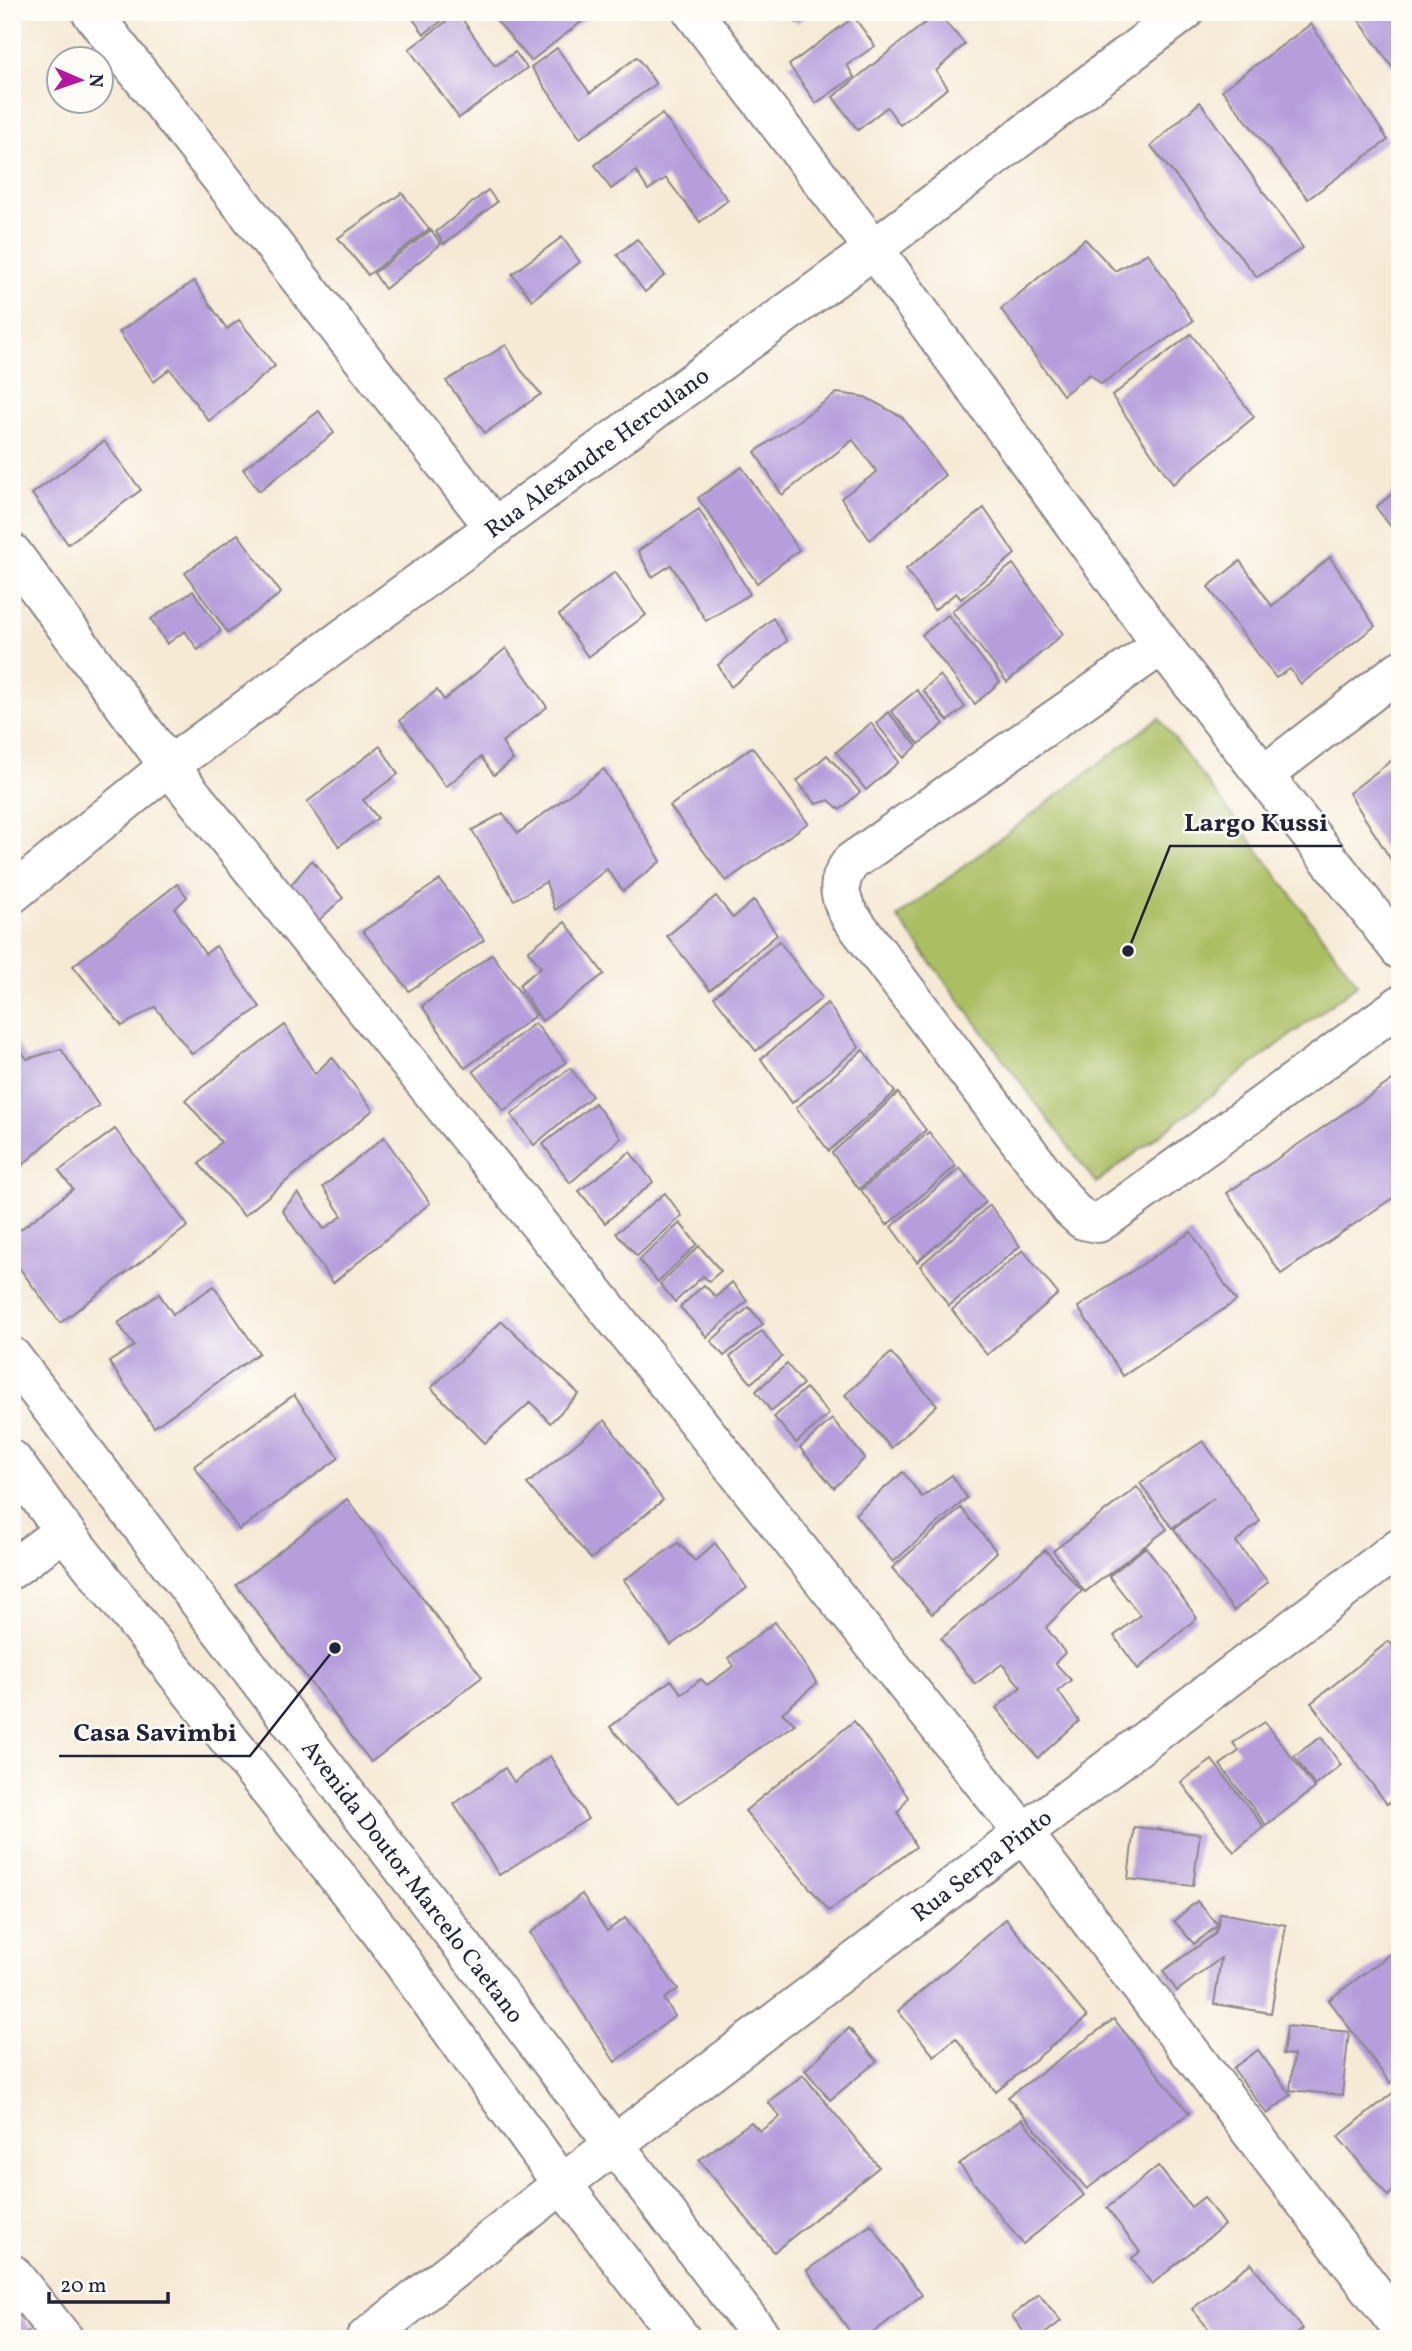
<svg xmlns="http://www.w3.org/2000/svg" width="1412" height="2351" font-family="Vollkorn,serif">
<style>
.green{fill:#abbe62;stroke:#66704e;stroke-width:2}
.building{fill:#b69edc}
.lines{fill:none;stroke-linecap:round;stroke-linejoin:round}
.minor-casing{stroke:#8c8688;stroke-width:42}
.tertiary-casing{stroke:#8c8688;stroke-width:42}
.secondary-casing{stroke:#8c8688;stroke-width:42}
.minor{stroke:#fff;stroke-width:38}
.tertiary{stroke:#fff;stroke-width:38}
.secondary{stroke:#fff;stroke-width:38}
.labels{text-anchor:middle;stroke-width:5;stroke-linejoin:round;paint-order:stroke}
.street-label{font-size:24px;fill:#22223b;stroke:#fdfcf7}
.leader{fill:none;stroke:#22223b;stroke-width:2.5}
.callout-dot{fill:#22223b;stroke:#fdfcf7;stroke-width:2.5}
.callout-label{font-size:26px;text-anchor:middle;font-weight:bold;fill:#22223b;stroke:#fdfcf7;stroke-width:5;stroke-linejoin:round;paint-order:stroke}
</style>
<rect width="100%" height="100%" fill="#fdfcf7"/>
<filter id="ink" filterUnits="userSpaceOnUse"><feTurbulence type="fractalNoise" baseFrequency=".0143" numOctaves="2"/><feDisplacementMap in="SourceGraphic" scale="14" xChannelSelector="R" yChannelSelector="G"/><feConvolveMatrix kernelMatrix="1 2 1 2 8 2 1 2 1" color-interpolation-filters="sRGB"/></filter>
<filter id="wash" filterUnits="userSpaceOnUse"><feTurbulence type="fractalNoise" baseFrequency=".00686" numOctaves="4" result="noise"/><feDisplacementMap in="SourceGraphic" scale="28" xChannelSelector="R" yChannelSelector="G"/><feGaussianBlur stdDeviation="1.57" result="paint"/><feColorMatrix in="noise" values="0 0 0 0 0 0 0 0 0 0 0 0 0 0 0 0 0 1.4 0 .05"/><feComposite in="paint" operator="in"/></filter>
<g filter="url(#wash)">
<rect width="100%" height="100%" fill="#f6ead5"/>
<path class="green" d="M1159,718L1358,984L1096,1183L897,917Z"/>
<g id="blocks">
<g class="building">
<path d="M408,12H454L424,34Z"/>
<path d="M489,12H530L538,22L550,12H594L531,61Z"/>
<path d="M787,12H811L797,23Z"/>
<path d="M1353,12H1400V78Z"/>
<path d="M458,13L495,66L515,52L527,68L459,118L409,49Z"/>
<path d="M937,13L965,44L936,71L948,88L900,125L887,107L858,130L833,97Z"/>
<path d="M854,17L875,46L847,65L854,77L816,103L789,65Z"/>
<path d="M1311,24L1388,140L1308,199L1222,90Z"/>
<path d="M557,48L590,93L637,57L656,84L580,138L531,67Z"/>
<path d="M1200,102L1303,248L1257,277L1151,146Z"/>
<path d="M662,114L728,200L700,222L666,178L648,190L636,171L611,189L595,165Z"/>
<path d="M488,190L497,202L444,244L436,232Z"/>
<path d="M402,193L429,229L368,275L338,238Z"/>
<path d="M431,230L441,244L385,289L374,273Z"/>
<path d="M562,237L580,262L532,300L512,274Z"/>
<path d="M637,239L665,275L645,292L617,255Z"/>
<path d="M1085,239L1115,271L1148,253L1193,321L1101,384L1090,374L1063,395L1001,309Z"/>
<path d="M194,281L227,329L239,320L275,366L209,421L170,369L154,382L119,332Z"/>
<path d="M1191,334L1254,417L1173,484L1112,396Z"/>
<path d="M506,345L521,370L541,394L485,433L446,381Z"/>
<path d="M837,393L865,397L902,417L945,475L870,540L841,498L877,472L853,440L782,495L755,452Z"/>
<path d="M319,411L334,433L259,491L243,469Z"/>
<path d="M104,441L141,490L68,544L32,494Z"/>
<path d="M742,467L799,550L757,583L698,498Z"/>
<path d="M1398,489L1400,492V539L1376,507Z"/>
<path d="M984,508L1015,554L961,599L956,593L934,610L906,569Z"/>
<path d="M699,509L750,594L706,621L671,565L652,577L638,551Z"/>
<path d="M238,534L281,593L228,633L185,573Z"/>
<path d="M1330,557L1375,626L1301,684L1290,669L1276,678L1208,587L1240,561L1272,606Z"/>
<path d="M1013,564L1063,634L1007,682L952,611Z"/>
<path d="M615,572L646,615L588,657L559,615Z"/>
<path d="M193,591L221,631L198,650L185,631L167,644L151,619Z"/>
<path d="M948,615L1000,682L975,704L922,635Z"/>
<path d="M773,618L787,641L731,687L718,665Z"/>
<path d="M506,648L547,707L502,742L513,760L494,775L481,757L446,787L400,720L437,690L444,700Z"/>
<path d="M940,675L965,707L948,721L923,690Z"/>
<path d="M917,690L944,724L919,744L891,711Z"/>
<path d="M888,712L917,746L904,758L876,723Z"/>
<path d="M871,723L899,762L866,790L836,752Z"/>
<path d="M380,746L398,774L363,800L378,818L339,846L307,802Z"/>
<path d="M752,747L808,823L726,881L670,806Z"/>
<path d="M1400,754V874L1349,793Z"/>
<path d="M827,755L860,792L840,810L829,800L816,804L797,781Z"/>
<path d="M604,769L661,861L623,891L607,869L555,910L546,882L514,900L472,830L503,813L518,833Z"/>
<path d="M312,860L343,898L318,921L290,886Z"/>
<path d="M440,880L484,940L409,991L363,931Z"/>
<path d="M177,884L187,897L175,909L205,954L216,946L260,1007L192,1054L155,1007L122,1026L73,966Z"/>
<path d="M716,896L733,918L754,900L777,935L710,990L667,936Z"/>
<path d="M565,922L604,974L542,1021L519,985L541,967L528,951Z"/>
<path d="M779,941L822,998L756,1051L714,997Z"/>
<path d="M492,954L536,1015L465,1068L422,1006Z"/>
<path d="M827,1003L859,1047L792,1103L761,1059Z"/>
<path d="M535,1023L566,1062L504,1111L473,1071Z"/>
<path d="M285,1025L315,1074L332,1057L373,1110L244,1216L199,1164L221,1142L185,1100Z"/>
<path d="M12,1038L27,1059L61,1049L99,1106L66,1126L16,1171L12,1167Z"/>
<path d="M863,1050L895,1092L829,1151L796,1108Z"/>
<path d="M570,1068L592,1096L534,1145L511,1115Z"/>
<path d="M1394,1079L1400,1088V1193L1281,1274L1227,1193Z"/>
<path d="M898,1093L926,1130L859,1189L832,1153Z"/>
<path d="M595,1103L621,1138L570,1183L543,1144Z"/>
<path d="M115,1129L188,1226L60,1323L12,1258V1236L73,1189L59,1171Z"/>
<path d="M929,1132L956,1166L887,1225L861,1190Z"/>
<path d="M384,1137L430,1203L333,1283L282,1210L298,1193L324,1229L342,1216L323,1187Z"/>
<path d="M630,1152L653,1182L605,1223L579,1191Z"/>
<path d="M960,1168L986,1202L917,1262L891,1227Z"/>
<path d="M665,1193L682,1216L637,1256L616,1233Z"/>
<path d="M990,1205L1020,1246L949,1306L920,1266Z"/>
<path d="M680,1223L697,1244L658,1282L639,1260Z"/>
<path d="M1191,1232L1236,1301L1123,1376L1078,1307Z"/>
<path d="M699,1246L721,1271L709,1281L703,1276L675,1302L660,1284Z"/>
<path d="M1023,1250L1058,1294L987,1355L952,1310Z"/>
<path d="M732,1282L747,1301L707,1337L680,1307L704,1285L716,1297Z"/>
<path d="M214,1286L259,1353L154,1427L109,1362L134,1346L118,1323L159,1294L173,1314Z"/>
<path d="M749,1307L763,1324L724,1356L711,1341Z"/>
<path d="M502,1321L579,1394L550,1423L531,1402L485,1443L431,1388Z"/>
<path d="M762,1331L782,1357L751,1383L730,1357Z"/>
<path d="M891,1353L937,1405L891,1448L845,1395Z"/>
<path d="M787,1364L803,1384L771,1411L756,1391Z"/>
<path d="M806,1388L829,1414L796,1443L774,1417Z"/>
<path d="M294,1395L339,1458L239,1530L194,1466Z"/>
<path d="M832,1419L865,1458L834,1488L800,1448Z"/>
<path d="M605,1420L663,1500L591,1559L527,1484Z"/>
<path d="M1203,1441L1260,1521L1236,1542L1268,1582L1234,1611L1174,1529L1214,1498L1172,1528L1140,1483Z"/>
<path d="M903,1472L922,1497L952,1475L967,1498L893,1562L855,1514Z"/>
<path d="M1137,1487L1167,1529L1085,1592L1053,1551Z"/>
<path d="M347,1499L482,1677L371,1762L236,1585Z"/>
<path d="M961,1508L997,1552L932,1614L892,1568Z"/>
<path d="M678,1543L695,1561L715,1543L747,1588L671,1645L624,1580Z"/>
<path d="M1146,1547L1197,1618L1138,1669L1114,1636L1140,1615L1109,1576Z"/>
<path d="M1045,1550L1082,1591L1046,1627L1065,1653L1055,1663L1071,1680L1058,1691L1079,1721L1038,1758L996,1708L1021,1687L1002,1664L975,1684L941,1639Z"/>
<path d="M775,1622L817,1683L782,1713L795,1724L678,1803L610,1727L671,1680L682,1694L701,1679L707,1685L734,1666L728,1658Z"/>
<path d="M1389,1641L1400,1656V1794L1387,1804L1311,1703Z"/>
<path d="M854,1721L908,1797L898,1813L916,1847L829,1911L745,1811Z"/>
<path d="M1265,1722L1315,1788L1266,1825L1220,1765L1239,1751L1233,1743Z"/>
<path d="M1321,1737L1341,1765L1315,1786L1294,1756Z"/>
<path d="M550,1756L588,1819L499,1875L454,1804L505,1768L514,1782Z"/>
<path d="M1212,1760L1264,1827L1234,1852L1181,1782Z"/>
<path d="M1134,1827L1200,1834L1193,1886L1128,1879Z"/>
<path d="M582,1894L607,1931L625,1918L678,1989L664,1999L675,2016L615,2062L530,1933Z"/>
<path d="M1197,1901L1218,1925L1220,1913L1286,1925L1271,2013L1214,2004L1221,1958L1177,1991L1163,1971L1215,1934L1218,1925L1194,1944L1174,1921Z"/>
<path d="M1006,1919L1087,2017L996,2092L956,2038L934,2056L898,2011Z"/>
<path d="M1390,1954L1400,1967V2075L1390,2083L1329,2000Z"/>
<path d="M1114,2019L1189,2113L1087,2189L1008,2097Z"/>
<path d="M1287,2026L1349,2032L1342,2095L1290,2090L1294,2055L1283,2054Z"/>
<path d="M849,2028L877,2061L830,2100L805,2070Z"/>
<path d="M1258,2050L1291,2095L1267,2114L1233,2068Z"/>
<path d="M803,2075L879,2167L774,2252L699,2160L751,2122L760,2131L780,2117L768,2102Z"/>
<path d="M1400,2087V2196L1394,2190L1388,2196L1338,2137Z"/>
<path d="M1022,2119L1084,2195L1023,2244L959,2164Z"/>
<path d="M1158,2166L1191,2207L1204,2197L1224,2225L1152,2284L1132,2258L1140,2252L1107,2208Z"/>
<path d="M871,2225L922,2295L865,2339H855L807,2270Z"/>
<path d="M1251,2263L1303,2329L1291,2339H1235L1227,2329L1216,2338L1192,2309Z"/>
<path d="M1039,2294L1061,2321L1038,2339H1029L1012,2316Z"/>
<path d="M12,2305L31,2329L19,2339H12Z"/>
</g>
</g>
</g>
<g filter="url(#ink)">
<use href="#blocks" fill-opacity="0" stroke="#8c8688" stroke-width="2"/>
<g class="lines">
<g class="minor-casing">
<g id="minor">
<path d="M91,12L495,528"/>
<path d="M693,12L874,249L1162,645L1400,950"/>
<path d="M12,553L169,766L636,1344L1024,1834L1400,2327"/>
<path d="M1162,645L851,862C836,882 838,894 849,915L1071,1209L1083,1220L1098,1223L1115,1212L1400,1005"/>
<path d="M1265,774L1400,670"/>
<path d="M12,1569L64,1531"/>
<path d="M12,2274L64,2339"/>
<path d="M365,2339L562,2184"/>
</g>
</g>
<g class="tertiary-casing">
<g id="tertiary">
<path id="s1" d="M12,1357L763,2339"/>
<path d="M12,1460L64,1531L378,1928L562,2184L681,2339"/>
<path id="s2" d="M562,2184L1400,1547"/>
</g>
</g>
<g class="secondary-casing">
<g id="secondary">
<path id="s3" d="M12,894L169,766L874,249L1184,12"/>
</g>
</g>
<use href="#minor" class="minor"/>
<use href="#tertiary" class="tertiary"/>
<use href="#secondary" class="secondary"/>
</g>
</g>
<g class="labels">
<g class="street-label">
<text dy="8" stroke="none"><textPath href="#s3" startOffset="733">Rua Alexandre Herculano</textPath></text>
<text dy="8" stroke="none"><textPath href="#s2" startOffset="527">Rua Serpa Pinto</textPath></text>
<text dy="8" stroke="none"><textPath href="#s1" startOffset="660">Avenida Doutor Marcelo Caetano</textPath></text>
</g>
</g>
<path class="leader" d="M1128 951L1170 846H1342M335 1648L250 1756H59"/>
<g class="callout-dot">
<circle cx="1128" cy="951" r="7"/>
<circle cx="335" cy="1648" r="7"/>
</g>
<g class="callout-label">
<text x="1256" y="831">Largo Kussi</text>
<text x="155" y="1741">Casa Savimbi</text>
</g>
<rect width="1412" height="2351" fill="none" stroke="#fdfcf7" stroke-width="42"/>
<g transform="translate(80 80) rotate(92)"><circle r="33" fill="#fdfcf7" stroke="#a5a5ac" stroke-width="2"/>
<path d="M0-5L12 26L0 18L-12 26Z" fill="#b5179e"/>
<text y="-10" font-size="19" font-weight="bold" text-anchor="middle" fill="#22223b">N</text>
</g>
<path d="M49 2292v10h119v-10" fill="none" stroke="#22223b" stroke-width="3.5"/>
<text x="60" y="2292" font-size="21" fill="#22223b" stroke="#fdfcf7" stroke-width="5" paint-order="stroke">20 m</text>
</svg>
